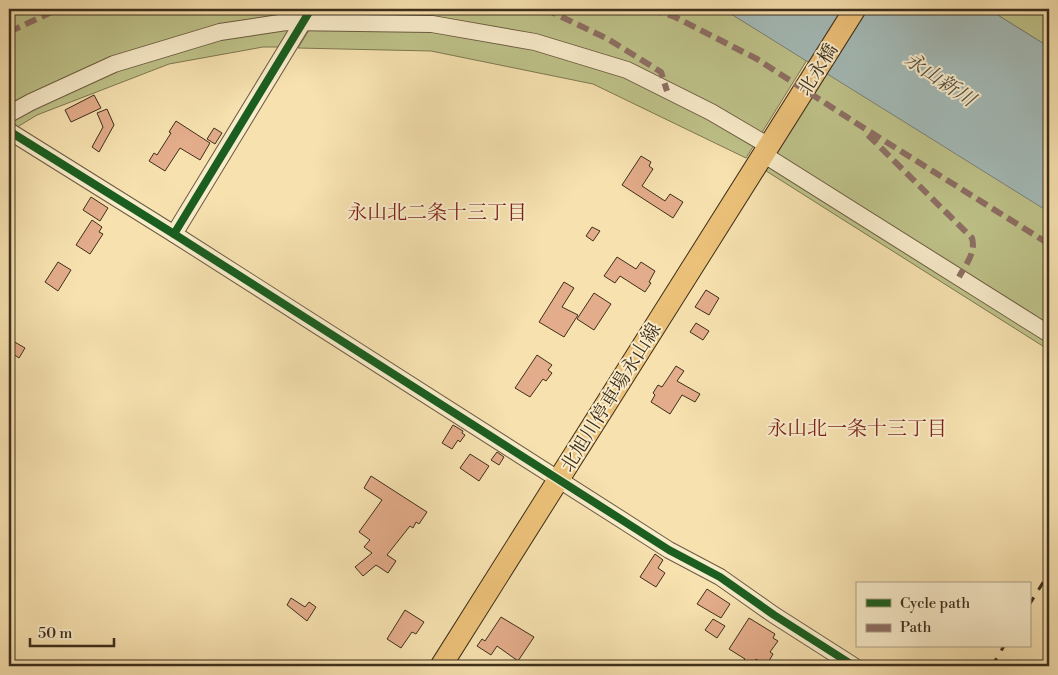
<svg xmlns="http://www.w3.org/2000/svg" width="1058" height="675" font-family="'Libre Bodoni','Noto Serif JP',serif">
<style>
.green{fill:#bec289;stroke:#7e7852}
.water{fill:#a3bab7;stroke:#7b8279}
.building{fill:#e3ac8a;stroke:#3e2f1c}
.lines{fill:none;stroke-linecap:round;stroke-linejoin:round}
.minor-casing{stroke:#6c5c41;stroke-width:18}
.major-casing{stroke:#3e2f1c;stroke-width:23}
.minor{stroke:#f9eccb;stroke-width:16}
.major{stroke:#ebc078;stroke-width:21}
.rail{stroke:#3e2f1c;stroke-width:3;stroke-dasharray:9 9;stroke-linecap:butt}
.quiet{stroke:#8d6e63;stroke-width:6;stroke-dasharray:12 6;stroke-linecap:butt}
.cycleway-casing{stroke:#f9eccb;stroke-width:11}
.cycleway{stroke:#1b5e20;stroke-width:8}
.labels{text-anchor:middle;stroke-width:4;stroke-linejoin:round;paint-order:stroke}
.street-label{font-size:19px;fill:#3e2f1c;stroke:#f9eccb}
.water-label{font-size:20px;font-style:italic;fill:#575243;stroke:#f9eccb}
.neighbourhood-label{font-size:20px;fill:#7a1f14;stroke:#f9eccb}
</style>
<rect width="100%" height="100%" fill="#f6e1af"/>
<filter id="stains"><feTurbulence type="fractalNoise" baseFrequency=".004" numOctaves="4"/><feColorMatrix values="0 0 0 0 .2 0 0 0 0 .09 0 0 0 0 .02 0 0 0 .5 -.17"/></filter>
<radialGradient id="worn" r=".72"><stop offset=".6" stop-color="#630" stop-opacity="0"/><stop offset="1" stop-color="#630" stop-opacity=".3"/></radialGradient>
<g class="green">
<path d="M9,9H303L280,47H263L169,64L37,115L9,132Z"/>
<path d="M322,9H723L807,60L746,158L593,84L431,51L298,48Z"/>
<path d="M988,9H1049V47Z"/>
<path d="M826,72L1049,211V350L763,169Z"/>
</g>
<path class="water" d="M723,9H988L1049,47V212Z"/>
<g class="building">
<path d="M94,95L101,108L71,122L65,110Z"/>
<path d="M107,109L114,125L99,152L92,147L103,127L97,113Z"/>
<path d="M176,121L210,143L200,160L180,148L165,171L149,161L154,153L157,155L171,133L169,132Z"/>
<path d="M214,128L222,133L215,144L207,139Z"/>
<path d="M641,156L651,162L649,166L653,169L642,186L665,201L670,194L683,202L673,218L622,185Z"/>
<path d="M91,197L108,208L100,221L83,210Z"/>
<path d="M92,220L102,227L99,232L103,234L90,254L76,245Z"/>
<path d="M592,227L600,231L593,241L586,236Z"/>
<path d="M617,257L636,269L641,262L655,271L649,282L651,283L645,292L620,276L615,283L604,276Z"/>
<path d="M58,262L71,270L58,291L45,282Z"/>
<path d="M564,282L574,288L562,307L578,315L564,337L539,322Z"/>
<path d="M706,290L719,298L709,315L695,307Z"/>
<path d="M594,293L611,304L594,330L577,319Z"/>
<path d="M696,323L709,331L703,340L690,332Z"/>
<path d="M13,341L25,348L19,358L9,351Z"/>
<path d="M537,355L552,365L548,370L552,373L546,381L543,379L530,397L515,388Z"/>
<path d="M676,366L684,371L677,381L700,394L695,402L682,395L670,414L651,402L655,395L653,393L658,385L662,387Z"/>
<path d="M453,425L463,431L462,433L465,435L460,442L458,440L452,449L442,443Z"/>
<path d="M497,452L504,457L499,465L491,460Z"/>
<path d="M470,454L489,466L479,481L460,468Z"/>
<path d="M371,476L427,512L419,524L416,522L413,528L410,526L387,555L396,561L388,573L376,565L363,576L355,567L372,553L364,547L370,540L359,532L382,500L364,488Z"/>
<path d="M655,554L663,560L658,568L665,573L656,587L640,577Z"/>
<path d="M707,589L730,604L721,618L697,604Z"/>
<path d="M291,598L305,607L309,602L316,607L307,621L287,605Z"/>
<path d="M405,610L424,622L416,634L412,632L401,648L387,639Z"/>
<path d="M501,617L534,637L518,661L497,646L491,655L477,646L482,639L485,641Z"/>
<path d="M749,618L775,634L773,638L778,641L770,652L773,654L766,666L756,659L752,666H740L745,659L729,649Z"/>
<path d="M713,619L725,626L717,638L705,630Z"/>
</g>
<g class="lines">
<g class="minor-casing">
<g id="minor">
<path d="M9,114L31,102L114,64L220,32L286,22L432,24L535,42L627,70L711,112L769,146"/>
<path d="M9,131L174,234L669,550L720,577L774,615L854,666"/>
<path d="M763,154L1049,334"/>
<path d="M174,234L311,9"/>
</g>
</g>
<g class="major-casing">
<path id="major" d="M441,666L855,9"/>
</g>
<use href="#minor" class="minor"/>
<use href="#major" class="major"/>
<g class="rail">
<path d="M1029,605L1049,573"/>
<path d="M992,666L1004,646"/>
</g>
<g class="quiet">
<path d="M545,9L608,39L661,72L667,91"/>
<path d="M651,9L675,17L757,59L856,123L1049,244"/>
<path d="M1040,9L1049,15"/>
<path d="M9,32L58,9"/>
<path d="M868,135L972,238C976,253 966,264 959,277"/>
</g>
<g class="cycleway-casing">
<g id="cycleway">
<path d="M9,131L174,234L669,550L720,577L774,615L854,666"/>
<path d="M174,234L311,9"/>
</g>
</g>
<use href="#cycleway" class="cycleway"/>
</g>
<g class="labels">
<g class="street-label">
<text transform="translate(817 69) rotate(-58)" y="7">北永橋</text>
<text transform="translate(610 397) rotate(-58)" y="7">北旭川停車場永山線</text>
</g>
<g class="water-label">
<text transform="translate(940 79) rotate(34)" y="7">永山新川</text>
</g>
<g class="neighbourhood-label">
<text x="437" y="219">永山北二条十三丁目</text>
<text x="857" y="435">永山北一条十三丁目</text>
</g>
</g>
<rect width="1058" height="675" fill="none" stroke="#f6e1af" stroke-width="30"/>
<rect x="10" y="10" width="1038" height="655" fill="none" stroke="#3e2f1c" stroke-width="2.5"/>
<rect x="15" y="15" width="1028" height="645" fill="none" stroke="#3e2f1c"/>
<rect x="856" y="582" width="175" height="65" fill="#f9eccb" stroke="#aea085"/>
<rect x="866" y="599" width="25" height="8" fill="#1b5e20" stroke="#aea085"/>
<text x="900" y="608" font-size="15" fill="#3e2f1c">Cycle path</text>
<rect x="866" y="624" width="25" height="8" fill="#8d6e63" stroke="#aea085"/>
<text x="900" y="632" font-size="15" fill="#3e2f1c">Path</text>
<path d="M30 638v8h84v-8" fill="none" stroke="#3e2f1c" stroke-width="2.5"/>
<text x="38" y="638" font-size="15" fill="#3e2f1c" stroke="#f9eccb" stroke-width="4" paint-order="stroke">50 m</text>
<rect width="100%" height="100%" filter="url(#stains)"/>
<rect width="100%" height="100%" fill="url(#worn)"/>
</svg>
